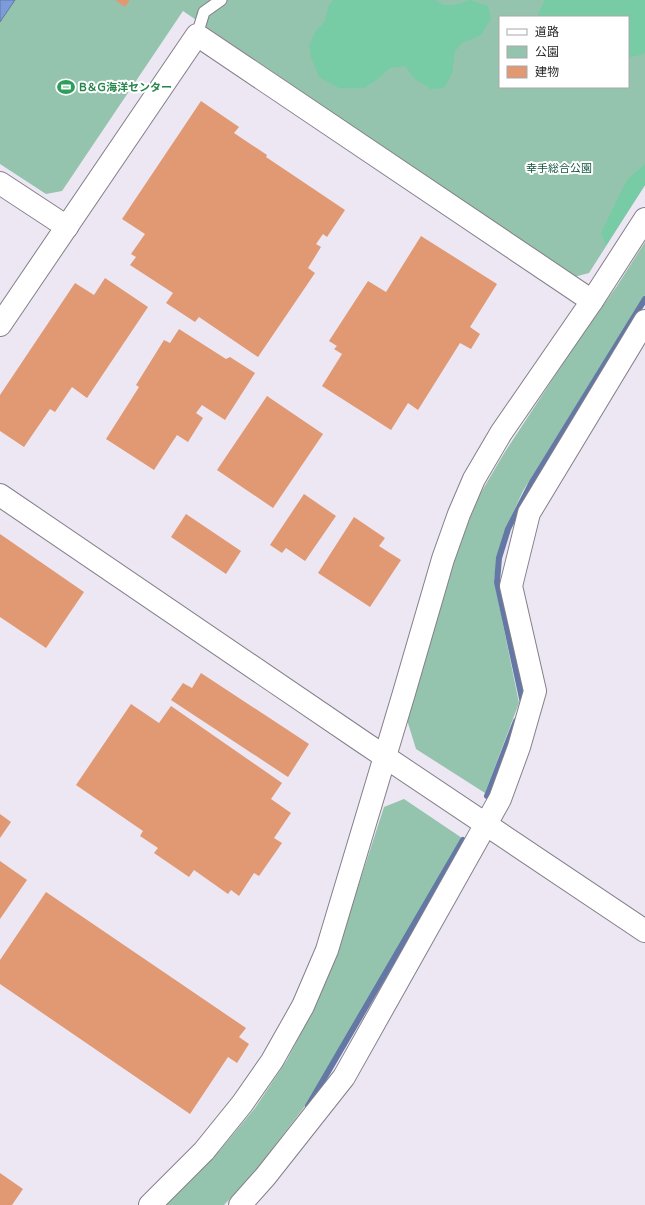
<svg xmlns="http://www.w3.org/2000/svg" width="645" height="1205" font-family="'Varela Round','Noto Sans JP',sans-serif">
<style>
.green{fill:#94c4ad;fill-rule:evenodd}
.forest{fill:#77cba5}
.water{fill:#7c9bda;stroke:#6378a5}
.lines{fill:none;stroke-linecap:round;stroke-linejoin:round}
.stream{stroke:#6378a5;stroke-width:6}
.building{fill:#e09973}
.lane-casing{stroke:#847f8a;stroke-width:13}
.street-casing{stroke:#847f8a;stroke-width:24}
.secondary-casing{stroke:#847f8a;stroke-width:24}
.lane{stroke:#fff;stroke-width:11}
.street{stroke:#fff;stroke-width:22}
.secondary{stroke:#fff;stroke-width:22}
.labels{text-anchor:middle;stroke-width:4;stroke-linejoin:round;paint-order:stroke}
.leisure-label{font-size:11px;font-weight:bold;fill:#27864d;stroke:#fff;text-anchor:start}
.park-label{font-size:11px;fill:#14563d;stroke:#fff}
</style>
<rect width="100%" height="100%" fill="#ede7f3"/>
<g class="green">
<path d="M0,0H645V185L589,273L574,277L183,11L62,191L46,194L0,164ZM500,17H628V87H500Z"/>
<path d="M645,242V295L523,491L504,532L497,558L494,580L519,703L485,793L416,749L407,720L460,543L479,496L503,455L581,336L617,286Z"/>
<path d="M404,799L462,838L305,1106L253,1174L224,1205H166L221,1149L255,1108L287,1060L312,1012L332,967L384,807Z"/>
</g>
<g class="forest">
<path d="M333,0H435L443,5H455L470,0L488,6L491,18L481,35L462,43L455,51L452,73L444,88L431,89L415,79L405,66L390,68L375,81L364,88H339L319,77L311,57L309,45L316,31L325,21L329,5Z"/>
<path d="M545,0H645V52L644,54L631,57L628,56V17H537Z"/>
<path d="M645,164V185L606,245L601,233L627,180Z"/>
</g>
<path class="water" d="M0,0H15L0,22Z"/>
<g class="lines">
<g class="stream">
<path d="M523,703L497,582L499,558L508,529L532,482L645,299"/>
<path d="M487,796L516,721"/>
<path d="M308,1106L463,840"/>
</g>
</g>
<g class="building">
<path d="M115,0H130L125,7Z"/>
<path d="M201,101L239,127L234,133L267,155L266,157L345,210L327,237L323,234L316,244L321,247L308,268L315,273L258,357L199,317L195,322L166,303L173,293L130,265L136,257L131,254L145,234L122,219Z"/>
<path d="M421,236L497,284L470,327L480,334L471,349L460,343L418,410L408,403L391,430L322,386L342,354L334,349L337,346L329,341L368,281L386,292Z"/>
<path d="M105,278L148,307L87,398L72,387L55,412L50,409L24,447L0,431V395L75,283L94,295Z"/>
<path d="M179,329L226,359L230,357L255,373L225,420L202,405L196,413L203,418L188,442L177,435L154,470L106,439L139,387L136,385L164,340L170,343Z"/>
<path d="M267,396L323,434L273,508L217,470Z"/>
<path d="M304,494L336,516L305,561L286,548L282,553L270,545Z"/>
<path d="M186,514L241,551L226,574L171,537Z"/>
<path d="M354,517L385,538L379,546L401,560L370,607L318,573Z"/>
<path d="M0,534L84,592L46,648L0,617Z"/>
<path d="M201,673L309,744L288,777L171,700L183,683L192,688Z"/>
<path d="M131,704L159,723L171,706L282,783L271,799L291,813L274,838L282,843L259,876L254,873L239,896L231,890L228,894L194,870L189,877L154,853L158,848L140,836L143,831L76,785Z"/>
<path d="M0,814L11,822L0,838Z"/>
<path d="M0,861L27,880L0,919Z"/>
<path d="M46,892L246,1028L239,1037L249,1044L237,1063L228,1057L190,1114L0,984V960Z"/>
<path d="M0,1173L23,1189L12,1205H0Z"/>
</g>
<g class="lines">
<g class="lane-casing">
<path id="lane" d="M197,35L204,12L221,0"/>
</g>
<g class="street-casing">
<path id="street" d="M240,1205L265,1177L344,1077L500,799L519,747L535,691L511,586L529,513L645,321"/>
</g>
<g class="secondary-casing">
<g id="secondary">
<path d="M0,183L67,227"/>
<path d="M0,325L197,35L592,301"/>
<path d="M0,495L363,742L645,931"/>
<path d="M150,1205L204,1151L242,1104L272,1061L303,1006L327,950L404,693L443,559L459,514L474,479L501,433L592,301L645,219"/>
</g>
</g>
<use href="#lane" class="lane"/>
<use href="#street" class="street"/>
<use href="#secondary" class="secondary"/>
</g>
<defs>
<g id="stadium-bare" transform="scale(1.38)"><path d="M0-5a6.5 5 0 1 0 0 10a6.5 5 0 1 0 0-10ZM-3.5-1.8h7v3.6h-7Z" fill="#2e9e5b" stroke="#fff" stroke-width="2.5" paint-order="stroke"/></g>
</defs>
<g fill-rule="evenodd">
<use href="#stadium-bare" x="66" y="87"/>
</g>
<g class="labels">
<g class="leisure-label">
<text x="79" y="91">B＆G海洋センター</text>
</g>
<g class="park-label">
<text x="559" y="172">幸手総合公園</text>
</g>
</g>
<rect x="499" y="16" width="130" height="72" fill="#ffffff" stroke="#a9a8aa"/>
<rect x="507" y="29" width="20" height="6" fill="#ffffff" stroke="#a9a8aa"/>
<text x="535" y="36" font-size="12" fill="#28262a">道路</text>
<rect x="507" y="46" width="20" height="12" fill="#94c4ad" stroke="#a9a8aa"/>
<text x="535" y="56" font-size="12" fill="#28262a">公園</text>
<rect x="507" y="66" width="20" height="12" fill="#e09973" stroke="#a9a8aa"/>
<text x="535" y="76" font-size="12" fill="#28262a">建物</text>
</svg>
